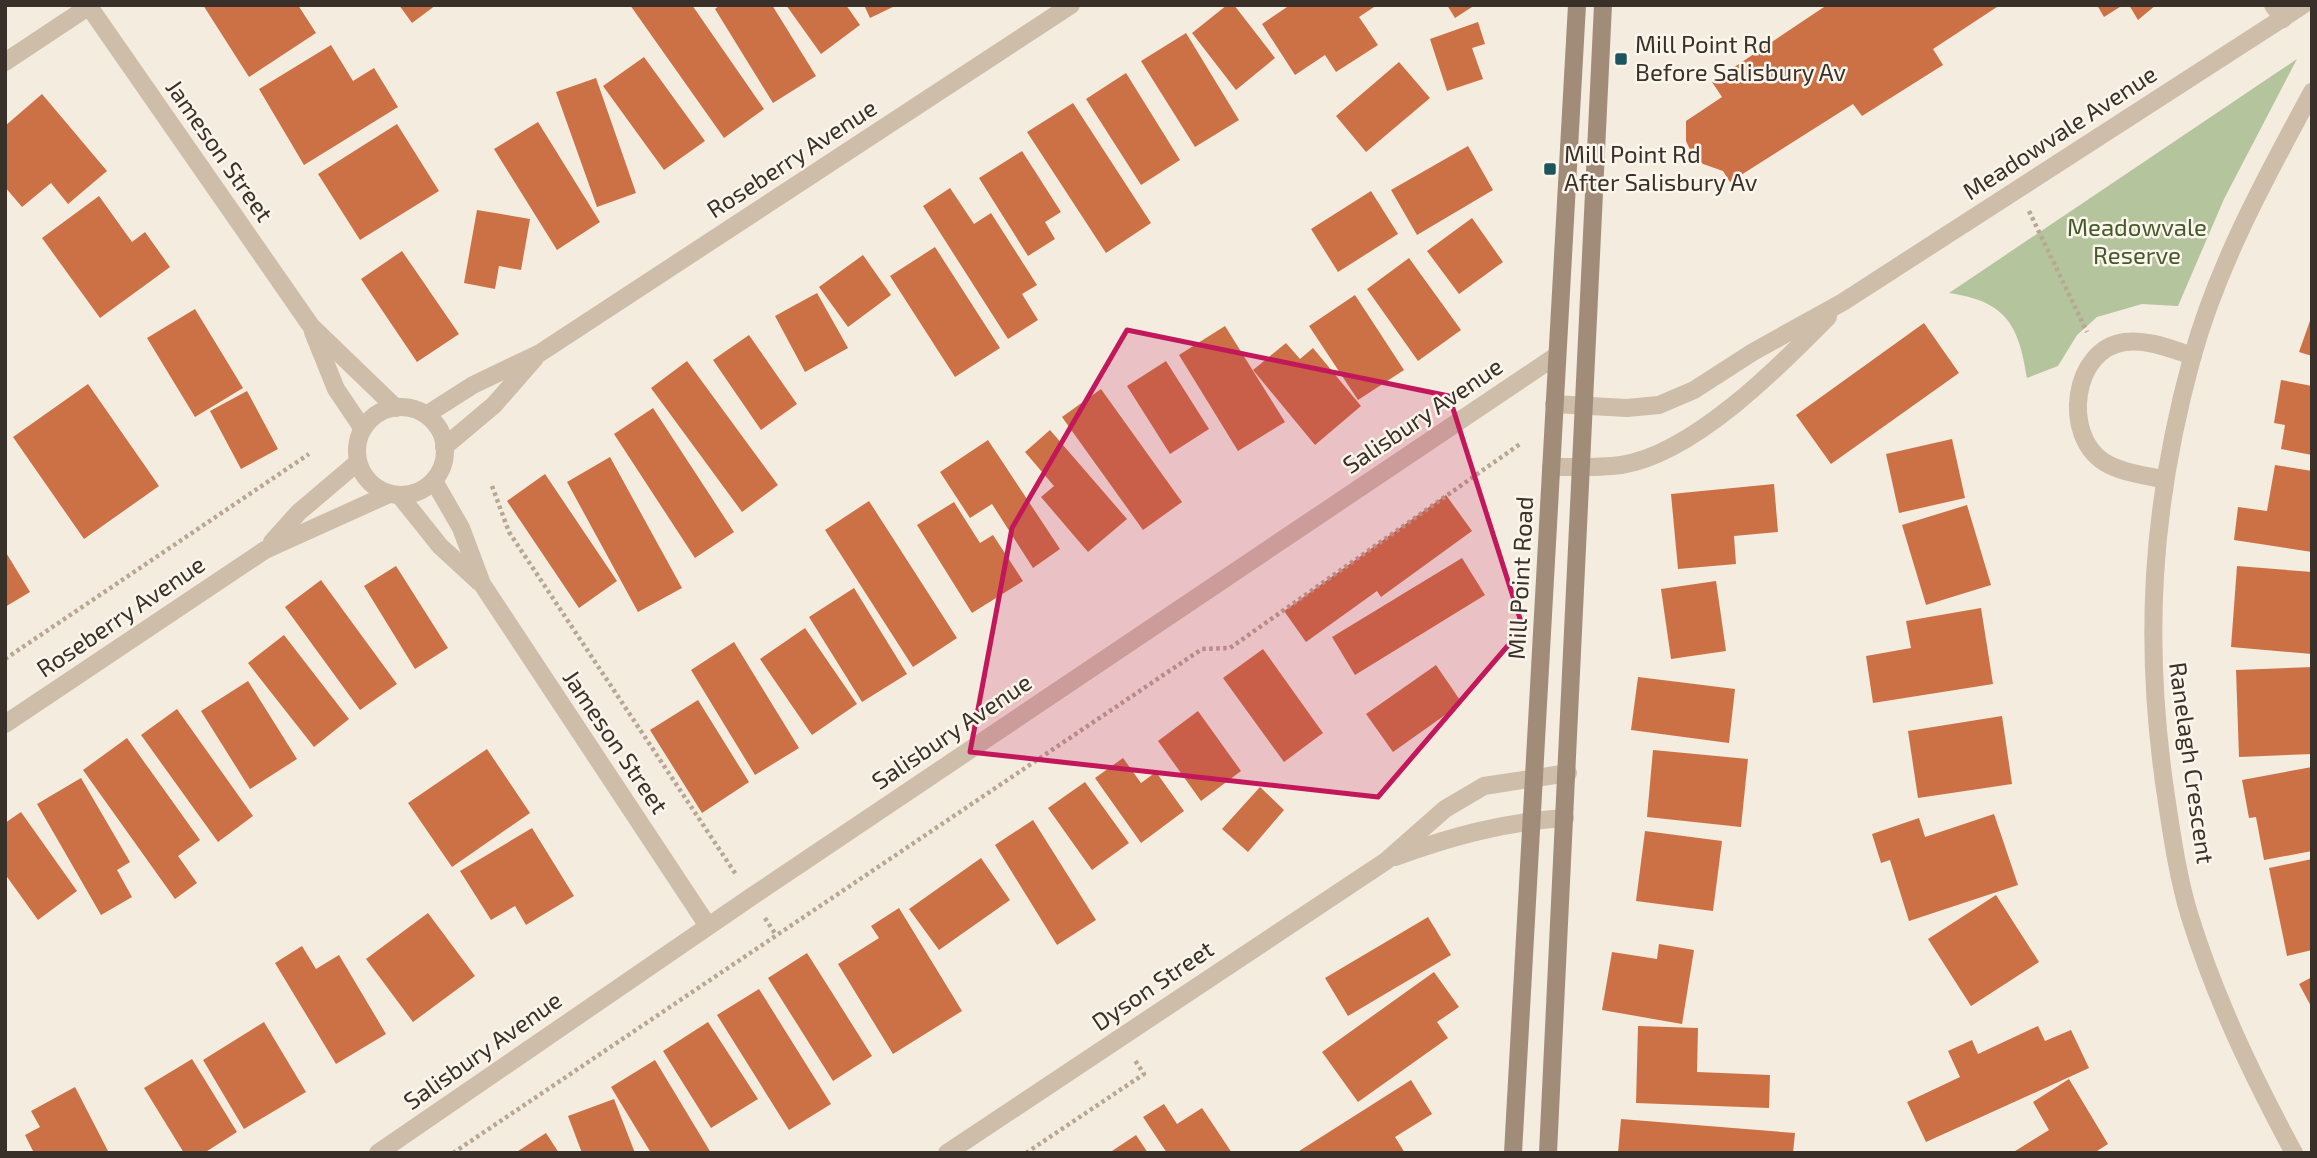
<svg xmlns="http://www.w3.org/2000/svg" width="2317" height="1158" font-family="'Exo 2',sans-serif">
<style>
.green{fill:#b4c49d}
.building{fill:#cc7145}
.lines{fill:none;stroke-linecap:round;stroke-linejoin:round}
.path{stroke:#b9a793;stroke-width:4.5;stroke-dasharray:3.5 3.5;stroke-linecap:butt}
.service{stroke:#cdbda9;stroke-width:18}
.minor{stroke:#cdbda9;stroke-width:18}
.secondary{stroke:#a18c7a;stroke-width:18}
.marked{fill:#c2185b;fill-opacity:0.2;stroke:#c2185b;stroke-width:5;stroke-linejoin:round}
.poi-dot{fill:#1c555e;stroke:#fbf5ec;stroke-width:2.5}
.labels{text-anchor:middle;stroke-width:5;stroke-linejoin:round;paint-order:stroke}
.poi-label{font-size:24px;fill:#3a302a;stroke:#fbf5ec;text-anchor:start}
.street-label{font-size:24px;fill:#3a302a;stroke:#fbf5ec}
.park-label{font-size:24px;fill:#455a2c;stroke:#fbf5ec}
</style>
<rect width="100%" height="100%" fill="#f4ecdf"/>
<path class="green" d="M2297,59L2224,199L2178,306L2142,304L2097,317L2077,335L2058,366L2027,378C2019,324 2005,301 1949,293Z"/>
<g class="building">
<path d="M203,5H298L316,33L249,77Z"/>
<path d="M399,5H436L412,23Z"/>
<path d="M630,5H692L764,109L724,138Z"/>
<path d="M720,5H772L816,76L773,103L715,9Z"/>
<path d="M786,5H846L860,25L821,54Z"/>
<path d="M864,5H897L870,18Z"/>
<path d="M1227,5H1234L1275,58L1236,90L1192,33Z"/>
<path d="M1290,5H1377L1359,17L1378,45L1336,72L1325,55L1295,75L1262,24Z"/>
<path d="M1447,5H1475L1455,18Z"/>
<path d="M1827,5H2000L1933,49L1943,65L1862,116L1853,104L1730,182L1723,171L1703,164L1692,154L1686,141V121L1722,97L1712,82Z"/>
<path d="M2097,5H2123L2104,17Z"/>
<path d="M2129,5H2156L2138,20Z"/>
<path d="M1478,22L1485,44L1472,48L1483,79L1447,91L1430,39Z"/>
<path d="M1186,33L1239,120L1195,147L1141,61Z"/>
<path d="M331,45L353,81L374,68L398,107L304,165L259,89Z"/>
<path d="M644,57L705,141L664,170L603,86Z"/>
<path d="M1399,62L1430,98L1366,152L1336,116Z"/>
<path d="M1126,73L1180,160L1141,185L1086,99Z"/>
<path d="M596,78L636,193L597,207L556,92Z"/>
<path d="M42,94L107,171L68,204L51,183L22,207L5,187V126Z"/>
<path d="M1073,103L1151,223L1106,253L1027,132Z"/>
<path d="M538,122L600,222L557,250L494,149Z"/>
<path d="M397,124L439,191L360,240L318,174Z"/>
<path d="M1468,146L1493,190L1417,235L1391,190Z"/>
<path d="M1022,151L1061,212L1045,222L1055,239L1028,256L979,178Z"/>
<path d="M950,188L974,224L991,213L1037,285L1022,294L1038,320L1008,339L923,206Z"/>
<path d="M1371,191L1398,234L1338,272L1311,229Z"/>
<path d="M99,196L132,242L145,232L170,267L100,318L42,238Z"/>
<path d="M477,210L530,219L521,270L499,266L495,289L464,283Z"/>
<path d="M1472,218L1503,262L1459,294L1427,251Z"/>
<path d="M935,247L1000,348L955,377L890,276Z"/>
<path d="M402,251L459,334L417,362L361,279Z"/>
<path d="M863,255L891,295L848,327L819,287Z"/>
<path d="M1409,258L1461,330L1418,361L1367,289Z"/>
<path d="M817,293L848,348L805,372L775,316Z"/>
<path d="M1355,295L1404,370L1358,400L1309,326Z"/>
<path d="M195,309L243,388L195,417L147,338Z"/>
<path d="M2312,315V356L2299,352Z"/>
<path d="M1924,323L1959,373L1831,464L1796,415Z"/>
<path d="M1225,326L1285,422L1238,451L1179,355Z"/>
<path d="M749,335L797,404L761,430L713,360Z"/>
<path d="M1286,343L1300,359L1313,348L1361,406L1315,445L1253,370Z"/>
<path d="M687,361L778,485L742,512L651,388Z"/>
<path d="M1166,361L1209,429L1170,454L1127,386Z"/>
<path d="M2281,380L2312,386V455L2281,449L2285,425L2274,423Z"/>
<path d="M88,384L159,486L84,539L13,437Z"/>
<path d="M1101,389L1182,502L1143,530L1062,417Z"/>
<path d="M247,391L278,449L241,469L210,411Z"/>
<path d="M653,408L734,532L695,558L614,434Z"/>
<path d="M1050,430L1127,519L1088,552L1041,497L1054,486L1025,452Z"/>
<path d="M1952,439L1965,498L1899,513L1886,454Z"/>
<path d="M988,440L1060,549L1033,568L992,504L970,518L940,472Z"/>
<path d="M610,457L682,588L638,612L567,482Z"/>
<path d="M2275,465L2312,471V552L2234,540L2238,507L2267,511Z"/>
<path d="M545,474L617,581L579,608L507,501Z"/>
<path d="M1774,484L1778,532L1734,536L1736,564L1678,569L1671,494Z"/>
<path d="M1446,495L1472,531L1381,597L1377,591L1306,642L1284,611Z"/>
<path d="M869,501L957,638L913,667L825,530Z"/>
<path d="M954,502L980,543L993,535L1023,581L972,613L917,525Z"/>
<path d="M1967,505L1991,585L1926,605L1902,525Z"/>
<path d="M5,551L30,592L5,607Z"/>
<path d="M1462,558L1485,595L1355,675L1332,637Z"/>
<path d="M396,566L448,648L415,669L364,586Z"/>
<path d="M2237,566L2312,572V654L2231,647Z"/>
<path d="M321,580L397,684L360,710L285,607Z"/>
<path d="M1716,581L1726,651L1671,659L1661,589Z"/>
<path d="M854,588L907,674L862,702L809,617Z"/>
<path d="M1981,608L1993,684L1873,703L1866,656L1911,648L1906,621Z"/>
<path d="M805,628L857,704L812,735L760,659Z"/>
<path d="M284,635L349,719L314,747L248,663Z"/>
<path d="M734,642L799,748L755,775L691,670Z"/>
<path d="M1263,649L1323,733L1284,762L1223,678Z"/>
<path d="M1436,665L1462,703L1393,752L1366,714Z"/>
<path d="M2312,667V754L2239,757L2236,670Z"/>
<path d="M1638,677L1735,689L1729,743L1631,730Z"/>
<path d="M248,681L297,759L250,789L201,711Z"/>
<path d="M698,700L749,782L702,813L650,730Z"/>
<path d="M177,709L253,816L218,842L141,735Z"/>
<path d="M1198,711L1241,771L1201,801L1158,741Z"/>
<path d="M2002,716L2012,784L1918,798L1908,731Z"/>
<path d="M127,738L200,840L178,856L197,883L175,899L83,770Z"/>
<path d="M487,749L530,813L452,867L408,803Z"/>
<path d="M1653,750L1748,759L1741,827L1647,817Z"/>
<path d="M1123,758L1141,783L1156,772L1184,811L1141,843L1095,778Z"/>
<path d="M2312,767V851L2264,860L2256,817L2249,818L2242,780Z"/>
<path d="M81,778L130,862L117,870L132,897L101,915L37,804Z"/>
<path d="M1085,782L1129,843L1092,870L1048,808Z"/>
<path d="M1260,787L1284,810L1248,852L1222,829Z"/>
<path d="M21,812L77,891L38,920L5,874V823Z"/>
<path d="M1994,814L2018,885L1909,921L1890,860L1881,863L1872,834L1919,818L1925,837Z"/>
<path d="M1033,820L1096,920L1057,945L995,845Z"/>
<path d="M532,828L574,896L526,925L515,906L491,920L460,871Z"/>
<path d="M1645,831L1722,841L1713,911L1636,901Z"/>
<path d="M981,858L1010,900L939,950L909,909Z"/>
<path d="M2312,859V950L2287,956L2269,868Z"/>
<path d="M1996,895L2039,962L1971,1006L1928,939Z"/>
<path d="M899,908L962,1011L893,1054L838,964L879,938L871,926Z"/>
<path d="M428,913L475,976L413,1022L366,959Z"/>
<path d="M1428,917L1451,955L1348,1016L1325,978Z"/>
<path d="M1659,944L1694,950L1682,1024L1602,1010L1612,952L1657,959Z"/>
<path d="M302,946L316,969L339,955L386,1034L336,1064L275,963Z"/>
<path d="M807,953L872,1056L833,1081L768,978Z"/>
<path d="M1434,972L1459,1007L1437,1022L1448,1038L1358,1102L1322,1052Z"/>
<path d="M2312,977V1008L2299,984Z"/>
<path d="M759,989L831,1104L789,1130L717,1015Z"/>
<path d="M264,1022L306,1092L244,1129L203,1060Z"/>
<path d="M708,1022L758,1099L711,1128L663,1051Z"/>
<path d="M1638,1026L1698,1028L1697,1072L1770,1075L1769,1108L1636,1103Z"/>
<path d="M2038,1026L2045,1041L2071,1030L2089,1068L1926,1142L1907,1102L1960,1077L1948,1051L1972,1040L1978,1054Z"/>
<path d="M192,1059L237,1132L204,1153H184L144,1088Z"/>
<path d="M655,1060L711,1153H651L611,1087Z"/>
<path d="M2069,1079L2108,1144L2094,1153H2012L2049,1130L2033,1102Z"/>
<path d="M1411,1080L1432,1114L1395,1137L1405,1153H1296Z"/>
<path d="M75,1087L109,1153H34L25,1135L40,1127L31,1111Z"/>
<path d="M614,1099L635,1153H582L568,1116Z"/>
<path d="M1164,1104L1177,1124L1202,1108L1232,1153H1167L1143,1117Z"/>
<path d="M1621,1119L1795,1133L1793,1153H1618Z"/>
<path d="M546,1133L559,1153H515Z"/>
<path d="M1136,1135L1148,1153H1109Z"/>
</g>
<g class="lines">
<g class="path">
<path d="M2029,211L2087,332"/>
<path d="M492,486L509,532L737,876"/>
<path d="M5,659L309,454"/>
<path d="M765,918L776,935"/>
<path d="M453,1153L1202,649L1230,648L1520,444"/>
<path d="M1026,1153L1144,1074L1134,1059"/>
</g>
<path class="service" d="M2273,5L2283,19"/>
<g class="minor">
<path d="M88,5L311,326L396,408"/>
<path d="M5,62L91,5"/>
<path d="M313,332L336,389L363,429"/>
<path d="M1554,404L1627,408L1659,405L1694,390L1753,352L1843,302L2303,5"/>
<circle cx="401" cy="451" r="44"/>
<path d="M426,415L473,385L540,353L1071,5"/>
<path d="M444,447L494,405L535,358"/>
<path d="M1551,467C1573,467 1598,468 1621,465C1693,454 1779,367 1828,317"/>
<path d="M2165,480C2145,475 2122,473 2104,462C2062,435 2072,349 2125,342C2148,339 2171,349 2193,356"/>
<path d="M434,481L461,528L482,584L708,926"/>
<path d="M400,496L440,546L479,582"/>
<path d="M272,542L299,512L358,462"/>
<path d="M5,724L265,550L389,494"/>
<path d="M1395,857C1452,836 1505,822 1565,818"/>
<path d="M378,1153L751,897L1556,356"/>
<path d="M947,1153L1386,861L1445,809L1484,786L1568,773"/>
<path d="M2294,1153C2253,1077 2216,1000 2190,917C2178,878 2172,836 2166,796C2143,643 2151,507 2192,358C2218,264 2266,177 2312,92"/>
</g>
<g class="secondary">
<path d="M1513,1153L1577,5"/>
<path d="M1548,1153L1603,5"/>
</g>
</g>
<path class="marked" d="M1127,330L1449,396L1523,628L1378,797L970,752L1012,528Z"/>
<g class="poi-dot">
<rect x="1614" y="52" width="14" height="14" rx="3.5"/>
<rect x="1543" y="162" width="14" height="14" rx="3.5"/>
</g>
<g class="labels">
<g class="poi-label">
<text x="1635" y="53">Mill Point Rd<tspan x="1635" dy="28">Before Salisbury Av</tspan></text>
<text x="1564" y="163">Mill Point Rd<tspan x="1564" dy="28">After Salisbury Av</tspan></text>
</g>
<g class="street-label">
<text transform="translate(2060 133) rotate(-33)" y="8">Meadowvale Avenue</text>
<text transform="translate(219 151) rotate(55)" y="8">Jameson Street</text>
<text transform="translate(792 159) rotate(-33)" y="8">Roseberry Avenue</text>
<text transform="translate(1423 416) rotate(-34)" y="8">Salisbury Avenue</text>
<text transform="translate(1521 578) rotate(-87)" y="8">Mill Point Road</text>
<text transform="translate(121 617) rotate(-34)" y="8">Roseberry Avenue</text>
<text transform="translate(952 732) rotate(-34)" y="8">Salisbury Avenue</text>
<text transform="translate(615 742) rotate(56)" y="8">Jameson Street</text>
<text transform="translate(2191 763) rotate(82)" y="8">Ranelagh Crescent</text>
<text transform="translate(1153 986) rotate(-34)" y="8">Dyson Street</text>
<text transform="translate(483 1051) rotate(-35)" y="8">Salisbury Avenue</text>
</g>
<g class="park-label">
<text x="2137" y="236">Meadowvale<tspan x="2137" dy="28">Reserve</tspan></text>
</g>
</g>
<rect width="2317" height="1158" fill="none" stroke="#3a302a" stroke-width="14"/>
</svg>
